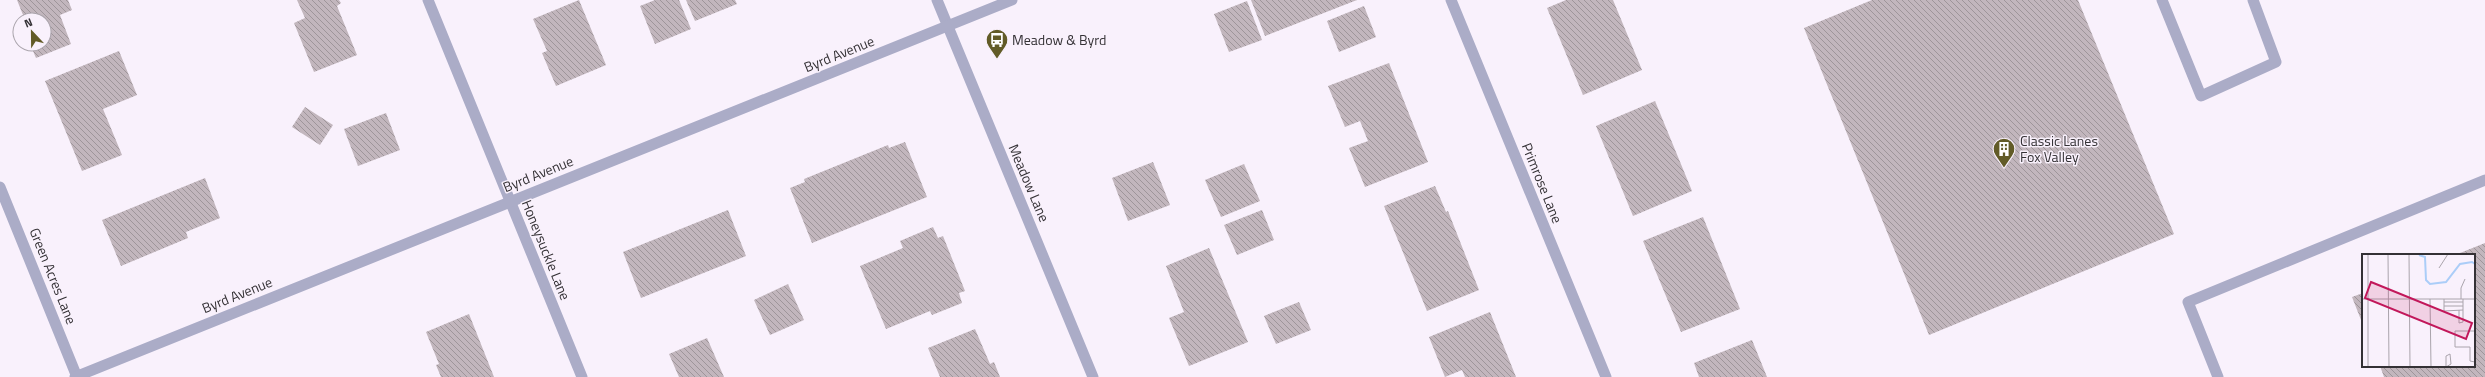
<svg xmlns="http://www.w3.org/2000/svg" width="2485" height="377" font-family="'Titillium Web',sans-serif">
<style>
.building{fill:url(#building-back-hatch)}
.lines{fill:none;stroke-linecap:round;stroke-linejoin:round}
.service{stroke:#abacc7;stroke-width:11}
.minor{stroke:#abacc7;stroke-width:11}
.labels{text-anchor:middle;stroke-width:3;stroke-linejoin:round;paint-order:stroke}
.poi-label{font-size:14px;fill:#343135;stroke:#f9f1fc;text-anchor:start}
.street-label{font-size:14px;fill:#343135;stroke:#f9f1fc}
.inset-river{fill:none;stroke:#abcdf8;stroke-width:2}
.inset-road{fill:none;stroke:#aaa4ac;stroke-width:1}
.view{fill:#c2185b;fill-opacity:0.15;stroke:#c2185b;stroke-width:2}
.inset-edge{fill:none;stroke:#343135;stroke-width:2}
</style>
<defs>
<pattern id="building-back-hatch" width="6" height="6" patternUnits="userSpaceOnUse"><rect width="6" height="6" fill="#c2b6bd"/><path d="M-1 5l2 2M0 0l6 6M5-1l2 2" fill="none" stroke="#9e959a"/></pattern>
</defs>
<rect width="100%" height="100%" fill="#f9f1fc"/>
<g class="building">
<path d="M17,0H68L72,10L60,15L71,44L36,58L30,44H44V20H25Z"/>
<path d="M297,0H339L341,3L337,6L357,55L314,72L294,23L305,18Z"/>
<path d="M579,0L606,65L556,86L542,53L547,51L533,19Z"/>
<path d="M655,0H679L691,29L655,44L640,6Z"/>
<path d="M686,0H735L737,4L695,21Z"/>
<path d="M1251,0H1357L1265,36Z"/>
<path d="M1566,0H1613L1642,70L1583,95L1547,8Z"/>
<path d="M1872,0H2078L2174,234L1929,335L1804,28Z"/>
<path d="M1247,1L1262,40L1229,52L1214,14Z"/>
<path d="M1364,6L1376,37L1339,52L1327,21Z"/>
<path d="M119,51L137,95L103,109L122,155L82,171L45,81Z"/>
<path d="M1389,63L1428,162L1365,187L1349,148L1368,141L1360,121L1345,127L1328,86Z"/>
<path d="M1655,101L1692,191L1633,216L1596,126Z"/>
<path d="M305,107L333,125L320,145L292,127Z"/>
<path d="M386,113L400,150L358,166L344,129Z"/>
<path d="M905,142L927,197L812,243L790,188L805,182L804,179L888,145L889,148Z"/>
<path d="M1153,162L1170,205L1128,221L1112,178Z"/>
<path d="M1244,164L1260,201L1221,217L1205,180Z"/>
<path d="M205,178L220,218L186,232L188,238L121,266L102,220Z"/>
<path d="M1435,186L1446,212L1448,211L1479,290L1427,311L1384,206Z"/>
<path d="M728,210L746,256L641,298L623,252Z"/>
<path d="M1262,210L1274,240L1237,255L1224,225Z"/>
<path d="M1703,217L1740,309L1681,332L1643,241Z"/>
<path d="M933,227L938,238L943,236L965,291L959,293L962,303L932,315L930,311L886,329L860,266L903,248L900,241Z"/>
<path d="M2485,243V377H2384L2380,366H2474V255H2455Z"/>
<path d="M1209,248L1248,342L1189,366L1169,318L1184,312L1166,266Z"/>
<path d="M788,284L804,320L770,335L754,300Z"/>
<path d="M2363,293V325L2352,297Z"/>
<path d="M1299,302L1311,330L1276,344L1264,316Z"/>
<path d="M1490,312L1516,377H1465L1462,370L1445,377L1429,337Z"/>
<path d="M469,314L494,377H441L436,365L439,364L426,332Z"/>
<path d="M975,329L990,364L994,362L1000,377H940L928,348Z"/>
<path d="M707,338L724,377H679L669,354Z"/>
<path d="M1752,340L1767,377H1699L1694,363Z"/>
</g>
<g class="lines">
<g class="service">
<path d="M2162,0L2201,96L2276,62L2253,0"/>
<path d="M2218,377L2188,302L2485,180"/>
</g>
<g class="minor">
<path d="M428,0L582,377"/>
<path d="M937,0L1093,377"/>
<path d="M1451,0L1606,377"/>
<path d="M0,187L77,377"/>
<path d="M75,377L1012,0"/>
</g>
</g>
<defs>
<g id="bus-pin" transform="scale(1.15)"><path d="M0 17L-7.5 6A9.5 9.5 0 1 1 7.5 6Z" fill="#625b27" stroke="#f9f1fc"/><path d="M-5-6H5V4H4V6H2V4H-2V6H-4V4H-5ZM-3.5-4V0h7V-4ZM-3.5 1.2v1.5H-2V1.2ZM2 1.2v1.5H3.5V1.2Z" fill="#fff"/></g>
<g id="building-pin" transform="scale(1.15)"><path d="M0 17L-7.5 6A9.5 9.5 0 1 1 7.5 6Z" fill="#625b27" stroke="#f9f1fc"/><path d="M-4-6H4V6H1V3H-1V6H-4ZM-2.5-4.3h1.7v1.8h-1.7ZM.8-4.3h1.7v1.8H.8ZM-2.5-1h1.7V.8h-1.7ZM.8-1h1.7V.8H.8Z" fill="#fff"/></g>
</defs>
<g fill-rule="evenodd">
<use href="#bus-pin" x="997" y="40"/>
<use href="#building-pin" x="2004" y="149"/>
</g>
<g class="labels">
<g class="poi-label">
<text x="1012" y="45">Meadow &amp; Byrd</text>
<text x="2020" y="146">Classic Lanes<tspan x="2020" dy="16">Fox Valley</tspan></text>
</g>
<g class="street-label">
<text transform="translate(839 54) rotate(-22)" y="5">Byrd Avenue</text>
<text transform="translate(538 174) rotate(-22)" y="5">Byrd Avenue</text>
<text transform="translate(1029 183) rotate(67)" y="5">Meadow Lane</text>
<text transform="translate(1542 183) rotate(68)" y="5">Primrose Lane</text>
<text transform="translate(546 250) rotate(68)" y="5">Honeysuckle Lane</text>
<text transform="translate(53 276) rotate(68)" y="5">Green Acres Lane</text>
<text transform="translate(237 295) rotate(-22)" y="5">Byrd Avenue</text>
</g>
</g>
<g transform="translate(2362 254)">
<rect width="113" height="113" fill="#f9f1fc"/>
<path class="inset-river" d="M57,1L63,3L64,26L68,30L84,28L98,10L110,8L113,10"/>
<path class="inset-road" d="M6,0V113M26,0L27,113M47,0L48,113M77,14L86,0M0,45H113M68,45L69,113M82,45V57L101,56V45M99,45V34L103,25M82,48H101M82,52H101M97,56V69L101,68V56M113,77H93V93H108V107L113,108M84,113V102L88,100L89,110L84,113"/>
<path class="view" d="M9,28L110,69L104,85L3,44Z"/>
<rect width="113" height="113" class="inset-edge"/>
</g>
<g transform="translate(32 32) rotate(338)"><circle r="19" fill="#f9f1fc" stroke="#aaa4ac"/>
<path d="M0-3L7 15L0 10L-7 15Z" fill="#625b27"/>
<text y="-6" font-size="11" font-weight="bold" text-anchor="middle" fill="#343135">N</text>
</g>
</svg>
